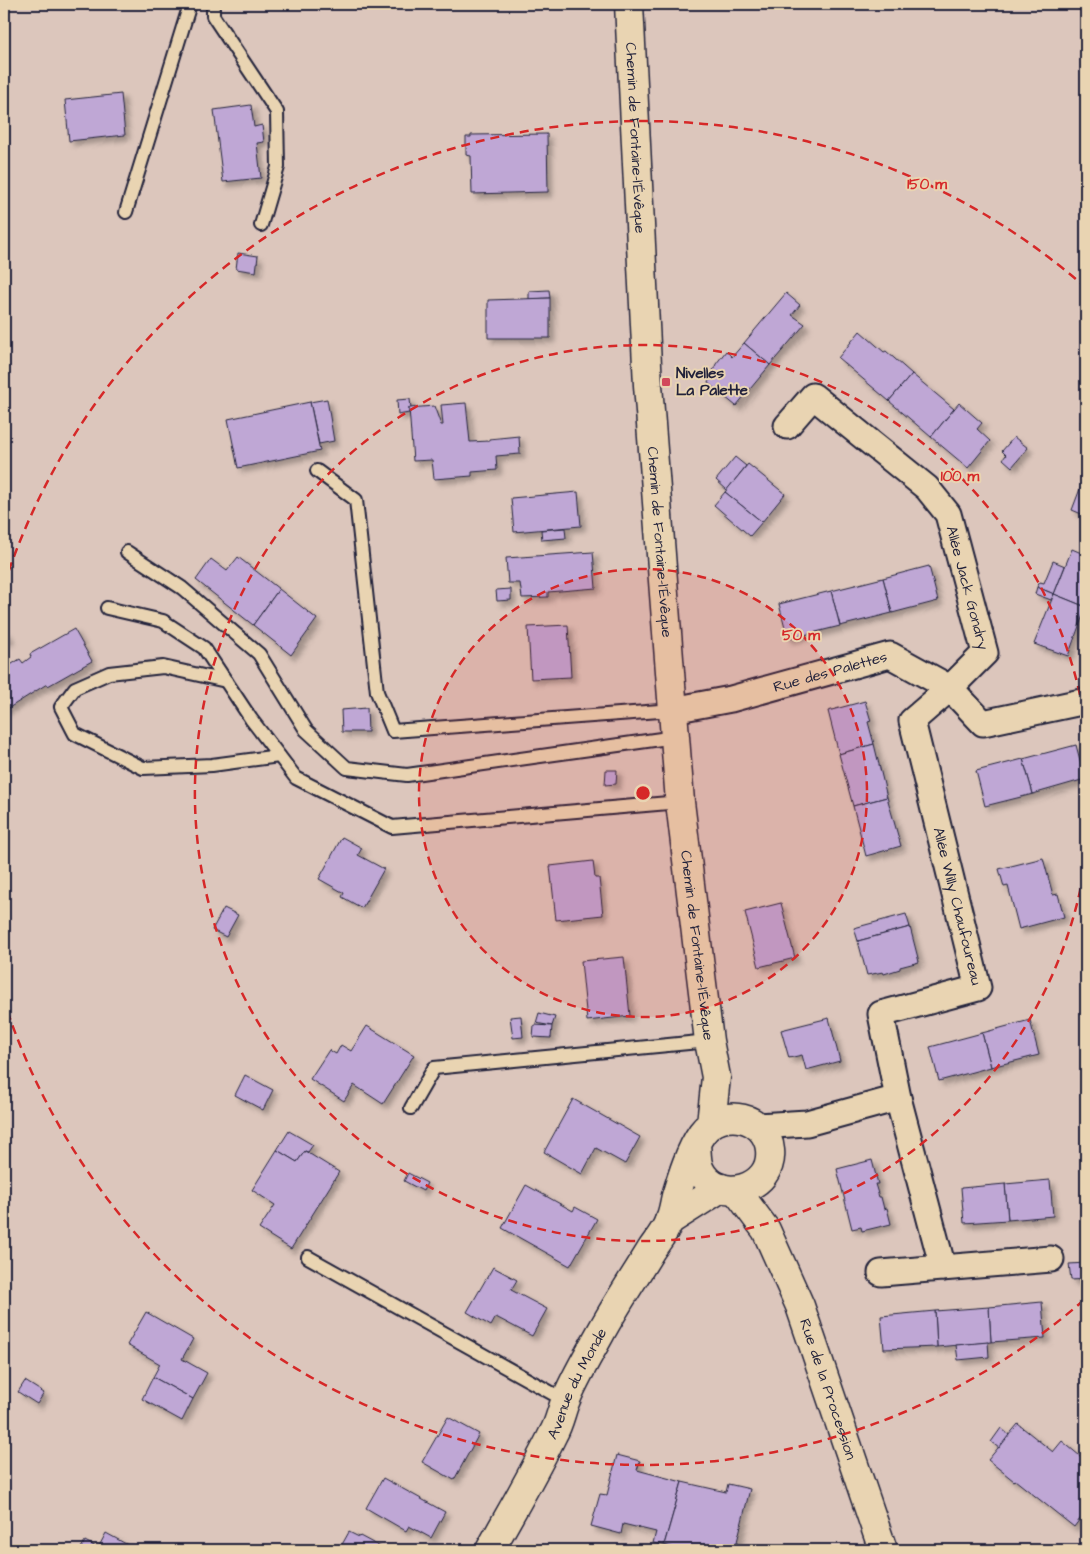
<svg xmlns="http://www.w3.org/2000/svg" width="1090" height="1554" font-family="'Architects Daughter',sans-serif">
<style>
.building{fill:#bfa7d5;stroke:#22223b;filter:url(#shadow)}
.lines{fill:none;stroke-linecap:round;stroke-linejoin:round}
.lane-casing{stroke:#22223b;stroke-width:16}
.street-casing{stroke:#22223b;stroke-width:29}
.secondary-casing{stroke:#22223b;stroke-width:31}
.lane{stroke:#e9d4b2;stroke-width:12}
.street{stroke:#e9d4b2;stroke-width:25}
.secondary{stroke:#e9d4b2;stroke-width:28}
.ring{fill:none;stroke:#d62828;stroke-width:2.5;stroke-dasharray:9 6}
.poi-dot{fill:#d1495b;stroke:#e9d4b2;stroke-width:2}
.labels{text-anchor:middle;stroke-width:4;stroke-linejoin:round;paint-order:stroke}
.street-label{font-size:15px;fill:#22223b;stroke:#e9d4b2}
.poi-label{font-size:15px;font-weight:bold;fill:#22223b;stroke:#e9d4b2;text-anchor:start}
.centre{fill:#d62828;stroke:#e9d4b2;stroke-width:2.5}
.ring-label{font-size:15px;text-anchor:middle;font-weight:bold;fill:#d62828;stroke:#e9d4b2;stroke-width:4;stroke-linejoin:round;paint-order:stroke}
</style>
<defs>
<filter id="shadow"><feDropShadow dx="4.5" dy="4.5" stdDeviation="2.5" flood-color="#0004"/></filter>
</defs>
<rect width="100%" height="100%" fill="#dcc6bc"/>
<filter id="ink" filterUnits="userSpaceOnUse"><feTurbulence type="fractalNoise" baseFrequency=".02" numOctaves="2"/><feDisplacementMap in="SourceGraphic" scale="10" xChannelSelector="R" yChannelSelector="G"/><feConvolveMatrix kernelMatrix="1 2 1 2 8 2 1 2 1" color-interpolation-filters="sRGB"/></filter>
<g filter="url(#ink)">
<g class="building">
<path d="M121,94L125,135L69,141L65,100Z"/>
<path d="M251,105L254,127L262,125L264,142L257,143L261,178L223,182L214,110Z"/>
<path d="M547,134L548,192L472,194L471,156L466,155V137H471V135Z"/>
<path d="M238,253L258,256L256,272L236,269Z"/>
<path d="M549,290L550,298L529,299V291Z"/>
<path d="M786,293L800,305L792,315L805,324L770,365L744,343Z"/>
<path d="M550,298V338H488V300Z"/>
<path d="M860,331L884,352L886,351L912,374L889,401L838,358Z"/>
<path d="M744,343L770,365L736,406L708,383L716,364L726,351L732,357Z"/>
<path d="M912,374L954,409L931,437L889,401Z"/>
<path d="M327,399L334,441L319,444L310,402Z"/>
<path d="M410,399L411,408H409V413L398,415L397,400Z"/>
<path d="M310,402L320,451L238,468L228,419Z"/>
<path d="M466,403L470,442L489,441V439L519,436L520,454L496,456L497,470L472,472V476L434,479L432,460L413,461L409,408L434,406L441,425H443L441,405Z"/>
<path d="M959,403L982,423L977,429L990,441L968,468L931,437Z"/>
<path d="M1014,437L1028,448L1012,467L1003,459L1006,455L1002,451Z"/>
<path d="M735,457L746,466L727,490L716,480Z"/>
<path d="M748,464L785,494L762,522L725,492Z"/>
<path d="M1083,481L1086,482V510L1084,515L1072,510Z"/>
<path d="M578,492L581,526L514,532L511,498Z"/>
<path d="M725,492L762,522L750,536L714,505Z"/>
<path d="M565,528L566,538L542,540L541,530Z"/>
<path d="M1072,549L1086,555V607L1054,594Z"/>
<path d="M593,552L596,588L548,592V597L522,598L520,583H508L506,558Z"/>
<path d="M238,557L279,589L253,625L196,580L211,559L227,571Z"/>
<path d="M1053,561L1065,566L1054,594L1037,587L1040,582L1044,583Z"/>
<path d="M929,566L938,601L892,613L883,578Z"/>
<path d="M883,578L892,613L840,626L831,591Z"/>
<path d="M1037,587L1054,594L1051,600L1035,594Z"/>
<path d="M279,589L317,619L291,655L253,625Z"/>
<path d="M511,589V600L497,601L496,590Z"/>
<path d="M831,591L840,626L788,639L779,604Z"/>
<path d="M1054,594L1086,607L1068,656L1034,644Z"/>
<path d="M568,625L571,677L531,679L528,627Z"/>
<path d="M4,629L10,638L4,642Z"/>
<path d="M74,629L92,661L48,686L47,684L4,711V669L20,659L23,663L31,657L30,654Z"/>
<path d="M865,701L871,721L868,722L874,744L839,754L828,711Z"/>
<path d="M367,708L368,732H342L341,710Z"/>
<path d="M874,744L887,797L853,806L839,754Z"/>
<path d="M1076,745L1085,779L1033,794L1023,759Z"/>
<path d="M1023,759L1033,794L985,806L976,771Z"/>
<path d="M606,770H617L616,784L605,785Z"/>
<path d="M887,797L901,846L866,856L853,806Z"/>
<path d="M342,837L362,848L358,855L384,869L362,908L342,897L344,893L319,879Z"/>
<path d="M1043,858L1053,895L1058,894L1064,917L1019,929L1008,886L1004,887L999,869Z"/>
<path d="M593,861L595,878H599L603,915L556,920L550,866Z"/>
<path d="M781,903L795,958L759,967L745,912Z"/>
<path d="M224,908L238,915L226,937L212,930Z"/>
<path d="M906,914L910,927L858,941L854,928Z"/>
<path d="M910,927L919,962L900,967V969L884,974L883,972L867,975L858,941Z"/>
<path d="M624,957L630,1016L587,1021L581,961Z"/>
<path d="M539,1013L555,1017L552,1026L536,1023Z"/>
<path d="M521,1016L523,1037L513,1038L510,1017Z"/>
<path d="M829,1018L840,1061L806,1070L802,1055L789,1058L781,1030Z"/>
<path d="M1030,1020L1039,1055L991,1067L982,1033Z"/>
<path d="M534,1025L552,1026L551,1038L533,1037Z"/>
<path d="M367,1026L414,1055L383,1104L354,1085L344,1101L310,1079L329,1050L336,1054L341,1045L351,1051Z"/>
<path d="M982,1033L991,1067L939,1081L930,1047Z"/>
<path d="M245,1075L273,1090L263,1110L235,1095Z"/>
<path d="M573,1099L640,1137L625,1164L596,1148L582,1174L544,1152Z"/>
<path d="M289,1131L313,1145L308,1152L305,1151L297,1162L277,1150Z"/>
<path d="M277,1150L297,1162L305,1151L339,1172L291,1249L259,1229L275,1205L252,1190Z"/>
<path d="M872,1160L878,1184H875L879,1197H881L884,1209L887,1208L891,1224L862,1231L861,1227L852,1229L837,1169Z"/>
<path d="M408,1173L427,1183L423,1191L404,1181Z"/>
<path d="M1050,1180L1053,1216L1008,1220L1005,1184Z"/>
<path d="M1005,1184L1008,1220L964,1223L961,1188Z"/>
<path d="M526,1185L573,1211L575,1207L597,1219L570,1266L502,1228Z"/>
<path d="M1086,1263V1279L1071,1280L1069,1264Z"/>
<path d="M493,1267L517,1280L511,1290L547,1309L532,1336L496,1317L491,1326L467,1312Z"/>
<path d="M1042,1302L1045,1338L991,1342L989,1307Z"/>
<path d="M989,1307L991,1342L937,1347L935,1311Z"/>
<path d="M935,1311L937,1347L884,1349L881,1316Z"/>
<path d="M146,1312L193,1339L182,1359L207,1373L193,1399L153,1377L160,1364L127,1345Z"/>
<path d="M988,1342L989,1357L958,1360L956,1345Z"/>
<path d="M153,1377L193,1399L182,1421L142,1399Z"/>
<path d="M25,1381L44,1393L37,1404L18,1392Z"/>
<path d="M448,1417L479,1434L454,1480L422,1462Z"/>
<path d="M1018,1424L1053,1452L1062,1441L1086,1461V1511L1074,1527L1015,1480L1014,1481L988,1460Z"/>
<path d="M1001,1428L1009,1435L999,1448L991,1442Z"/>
<path d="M617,1455L640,1461L637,1470L682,1482L664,1545L653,1543L656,1532L623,1524L621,1534L591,1526L600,1494L607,1495Z"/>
<path d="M383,1478L445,1512L431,1538L409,1526L406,1531L366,1508Z"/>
<path d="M682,1482L726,1492L728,1484L750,1489L735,1550H683L664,1545Z"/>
<path d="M349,1532L359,1537L360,1536L386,1550H339Z"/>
<path d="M106,1533L137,1550H97Z"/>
<path d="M85,1541L98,1548L97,1550H80Z"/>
</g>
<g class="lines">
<g class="lane-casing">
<g id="lane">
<path d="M213,4V16L277,112L278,167L261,225"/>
<path d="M126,212L190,4"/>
<path d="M317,471L356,500L377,692L393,731L673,710"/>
<path d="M127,552L182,588L259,654L306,730L347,768L407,775L675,737"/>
<path d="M107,608L163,621L204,648L251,719L296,778L392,827L680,802"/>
<path d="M226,681L163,667L109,673L75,688L61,707L75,734L143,768L212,765L279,756"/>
<path d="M411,1108L434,1068L709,1041"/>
<path d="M308,1257L566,1401"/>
</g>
</g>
<g class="street-casing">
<g id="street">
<path id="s1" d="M787,426L813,396L927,488L948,514L985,653L950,688L912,721L978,988L881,1014L898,1098L943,1268"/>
<path id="s2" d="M673,710L731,699L890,655L950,688L983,723L1086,701"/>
<path d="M758,1126L807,1123L898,1098"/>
<path d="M881,1273L1051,1259"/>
</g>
</g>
<g class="secondary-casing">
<g id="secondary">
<path id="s3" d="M629,4L648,385L675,737L680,802L709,1041L716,1077L711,1124"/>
<path id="s4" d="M736,1190L766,1230L800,1306L883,1550"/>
<path d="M669,1221L721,1188"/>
<path id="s5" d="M490,1550C511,1512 534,1473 553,1434C559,1424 561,1412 565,1402C574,1379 588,1356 600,1334C615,1306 634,1278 651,1250C657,1241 665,1232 669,1221C673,1214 674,1204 676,1196C682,1176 690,1150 702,1133C722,1106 767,1116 770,1150C774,1190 717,1205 700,1170C696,1162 697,1152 696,1144"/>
</g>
</g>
<use href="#lane" class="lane"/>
<use href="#street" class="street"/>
<use href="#secondary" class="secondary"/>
</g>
</g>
<circle cx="643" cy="793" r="224" fill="#d62828" fill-opacity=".12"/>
<g class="ring">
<circle cx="643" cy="793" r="224"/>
<path d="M1086 859A448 448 0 1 1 1086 727"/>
<path d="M1084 1300A672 672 0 0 1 4 1001M4 585A672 672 0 0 1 1084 286"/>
</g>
<rect class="poi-dot" x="661" y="377" width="10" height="10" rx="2.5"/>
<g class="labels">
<g class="street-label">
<text dy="5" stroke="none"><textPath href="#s3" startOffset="134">Chemin de Fontaine-l'Évêque</textPath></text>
<text dy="5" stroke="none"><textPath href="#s3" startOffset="539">Chemin de Fontaine-l'Évêque</textPath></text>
<text dy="5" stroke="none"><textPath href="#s1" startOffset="296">Allée Jack Gondry</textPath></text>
<text dy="5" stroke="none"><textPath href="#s2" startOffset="162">Rue des Palettes</textPath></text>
<text dy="5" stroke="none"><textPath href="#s1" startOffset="654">Allée Willy Chaufoureau</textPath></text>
<text dy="5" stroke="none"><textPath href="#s3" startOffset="944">Chemin de Fontaine-l'Évêque</textPath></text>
<text dy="5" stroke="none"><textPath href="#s5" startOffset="188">Avenue du Monde</textPath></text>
<text dy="5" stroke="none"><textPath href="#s4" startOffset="221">Rue de la Procession</textPath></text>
</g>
<g class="poi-label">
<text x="676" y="378">Nivelles<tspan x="676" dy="17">La Palette</tspan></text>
</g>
</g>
<circle cx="643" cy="793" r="8" class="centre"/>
<g class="ring-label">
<text x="927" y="189">150 m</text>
<text x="960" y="481">100 m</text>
<text x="801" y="640">50 m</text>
</g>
<rect width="1090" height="1554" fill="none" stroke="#e9d4b2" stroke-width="20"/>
<rect x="10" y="10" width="1070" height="1534" fill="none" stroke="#22223b" stroke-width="2" filter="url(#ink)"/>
</svg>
